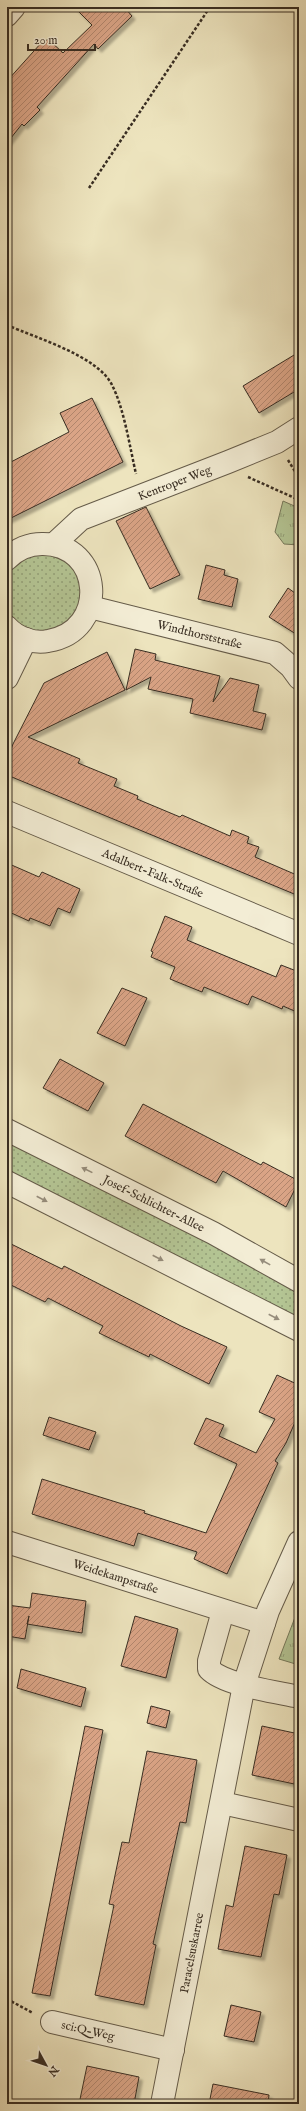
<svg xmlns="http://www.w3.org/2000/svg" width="306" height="2111" font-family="'IM FELL English',serif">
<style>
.grass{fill:url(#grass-dots);stroke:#76795b}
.park{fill:url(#park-tufts);stroke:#76795b}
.building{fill:url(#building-hatch);stroke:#382d22;filter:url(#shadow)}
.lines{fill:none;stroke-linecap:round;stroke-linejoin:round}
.minor-casing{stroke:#655b49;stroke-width:24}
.path{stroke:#382d22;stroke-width:2.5;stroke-dasharray:3 2;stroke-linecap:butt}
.minor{stroke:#f3edd5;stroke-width:22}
.oneway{fill:#968d7c}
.labels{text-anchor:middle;stroke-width:3;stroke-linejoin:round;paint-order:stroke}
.street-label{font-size:12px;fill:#382d22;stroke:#f3edd5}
</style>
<defs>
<pattern id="grass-dots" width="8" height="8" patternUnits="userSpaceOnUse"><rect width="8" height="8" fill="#b4c594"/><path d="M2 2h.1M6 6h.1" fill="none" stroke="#93a078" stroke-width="1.8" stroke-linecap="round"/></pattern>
<pattern id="park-tufts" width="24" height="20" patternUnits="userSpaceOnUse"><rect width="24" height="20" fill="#b4c594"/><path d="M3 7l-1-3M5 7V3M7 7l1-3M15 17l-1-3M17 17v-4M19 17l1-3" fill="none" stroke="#93a078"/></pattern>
<pattern id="building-hatch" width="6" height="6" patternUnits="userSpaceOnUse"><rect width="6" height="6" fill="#daa486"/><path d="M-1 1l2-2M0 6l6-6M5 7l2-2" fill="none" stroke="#b2866d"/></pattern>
<filter id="shadow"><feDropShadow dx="3.5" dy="3.5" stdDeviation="1" flood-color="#0004"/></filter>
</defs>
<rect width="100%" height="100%" fill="#ede4be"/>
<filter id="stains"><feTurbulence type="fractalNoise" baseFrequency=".005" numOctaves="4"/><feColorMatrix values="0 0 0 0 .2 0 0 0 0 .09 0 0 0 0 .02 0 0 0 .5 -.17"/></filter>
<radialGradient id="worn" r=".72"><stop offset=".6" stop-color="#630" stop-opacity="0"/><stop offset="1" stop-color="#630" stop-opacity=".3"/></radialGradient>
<g class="grass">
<path d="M40,554C68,556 90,578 78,607C76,611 75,616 73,619C58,638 17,637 8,613C4,604 7,587 7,576C14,562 25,557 40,554Z"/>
<path d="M7,1142L299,1288V1319L7,1172Z"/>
</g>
<g class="park">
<path d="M283,501L299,508V545L284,544L275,532Z"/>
<path d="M299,1607V1665L279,1659Z"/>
</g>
<g class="building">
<path d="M74,7H124L132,16L98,49L94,44L37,107L40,110L24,126L22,124L7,143V81L42,42L43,43L48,39L63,53L92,25Z"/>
<path d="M299,352V389L259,413L243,386Z"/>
<path d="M92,398L123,462L7,520V464L69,432L60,413Z"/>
<path d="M146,507L180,575L150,589L116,521Z"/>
<path d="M206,565L225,570L224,575L238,579L232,607L198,599Z"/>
<path d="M288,588L299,596V636L269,617Z"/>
<path d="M135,649L156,654L155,660L220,676L213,702L230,678L259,685L253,711L266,714L262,730L190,713L193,699L148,689L151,677L126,690Z"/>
<path d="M107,652L125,690L28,737L80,759L78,763L117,779L114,786L138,796L137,799L180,817L182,815L230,836L232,830L249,837L247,843L259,847L255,857L299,876V896L7,775V760L13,744L44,683Z"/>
<path d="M7,863L39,877L42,872L80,889L70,913L58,908L50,926L30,918L29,921L7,911Z"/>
<path d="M165,916L192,927L187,940L276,977L281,965L299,972V1013L283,1006L282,1009L252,996L248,1005L204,987L202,992L170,979L175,967L151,957L153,952L151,951Z"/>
<path d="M122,988L147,998L125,1046L97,1033Z"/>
<path d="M60,1059L104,1083L88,1111L43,1088Z"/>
<path d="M143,1104L261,1165L263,1162L299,1181L286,1207L223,1171L216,1183L125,1136Z"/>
<path d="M7,1242L62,1269L64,1266L181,1326L227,1347L209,1384L150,1354L149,1357L99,1333L103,1326L48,1298L45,1302L7,1283Z"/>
<path d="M277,1375L299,1385V1413L286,1443L275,1461L278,1463L227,1574L194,1559L197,1552L138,1533L134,1546L32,1514L42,1479L145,1511L144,1513L206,1533L237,1464L194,1444L206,1418L224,1425L219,1436L256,1453L275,1419L259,1412Z"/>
<path d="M49,1417L96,1432L89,1450L43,1435Z"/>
<path d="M32,1593L86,1601L82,1633L27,1624L29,1616L25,1639L7,1636V1605L30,1608Z"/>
<path d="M135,1616L178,1629L166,1678L121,1666Z"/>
<path d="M21,1669L86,1688L81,1707L17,1688Z"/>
<path d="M151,1706L170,1711L166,1728L147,1723Z"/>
<path d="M85,1726L103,1730L50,1996L32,1993Z"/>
<path d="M262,1726L299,1734V1785L252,1775Z"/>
<path d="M147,1751L197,1760L186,1823L180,1822L153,1944L156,1945L144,2005L95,1995L114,1905L109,1904L122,1842L129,1843Z"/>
<path d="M245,1846L287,1855L279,1895L274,1894L261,1957L218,1949L226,1905L233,1907Z"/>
<path d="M231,2005L261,2012L254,2042L224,2036Z"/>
<path d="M87,2066L139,2077L134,2104H79Z"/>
<path d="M213,2084L269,2095L268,2104H209Z"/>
</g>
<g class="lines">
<g class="minor-casing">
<g id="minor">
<path d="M7,15L14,7"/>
<path id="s1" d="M54,544L81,519L228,462L277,442L299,428"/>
<path d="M7,559C17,549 28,544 42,544C103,543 110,631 48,641C34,644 17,638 7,627"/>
<path id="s2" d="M90,607L275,653L291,667L299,678"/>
<path d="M7,678L26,639"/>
<path id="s3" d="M7,812L299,934"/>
<path id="s4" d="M7,1130L213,1233L299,1281"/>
<path d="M7,1182L299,1330"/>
<path id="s5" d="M7,1542L264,1623"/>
<path d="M223,1611L209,1661V1669C224,1685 277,1692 299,1697"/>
<path d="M222,1803L299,1820"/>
<path id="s6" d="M52,2022L173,2050"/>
<path id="s7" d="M162,2104L244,1685L268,1611L299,1542"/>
</g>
</g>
<g class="path">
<path d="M89,188L210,7"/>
<path d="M7,325C36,338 98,356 112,385C124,408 130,448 136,474"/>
<path d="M288,460L299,478"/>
<path d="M248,477L299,500"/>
<path d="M7,1999L33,2013"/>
</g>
<use href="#minor" class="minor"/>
</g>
<defs><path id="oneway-solid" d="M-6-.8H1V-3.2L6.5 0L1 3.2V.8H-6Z"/></defs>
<g class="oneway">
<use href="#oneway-solid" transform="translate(87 1170) rotate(-154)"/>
<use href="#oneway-solid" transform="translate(42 1199) rotate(27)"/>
<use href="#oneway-solid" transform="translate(158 1258) rotate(27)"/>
<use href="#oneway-solid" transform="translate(265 1262) rotate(-151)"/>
<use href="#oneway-solid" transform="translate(274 1317) rotate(27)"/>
</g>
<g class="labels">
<g class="street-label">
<text dy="4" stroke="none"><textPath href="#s1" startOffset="137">Kentroper Weg</textPath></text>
<text dy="4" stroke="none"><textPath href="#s2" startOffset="113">Windthorststraße</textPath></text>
<text dy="4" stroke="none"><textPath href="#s3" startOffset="158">Adalbert-Falk-Straße</textPath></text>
<text dy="4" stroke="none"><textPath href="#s4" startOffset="164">Josef-Schlichter-Allee</textPath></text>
<text dy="4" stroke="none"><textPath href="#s5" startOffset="114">Weidekampstraße</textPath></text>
<text dy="4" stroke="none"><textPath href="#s7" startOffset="154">Paracelsuskarree</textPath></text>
<text dy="4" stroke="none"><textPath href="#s6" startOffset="37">sci:Q-Weg</textPath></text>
</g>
</g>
<rect width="306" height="2111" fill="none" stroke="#ede4be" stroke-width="24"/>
<rect x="8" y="8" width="290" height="2095" fill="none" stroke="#382d22" stroke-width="2"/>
<rect x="12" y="12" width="282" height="2087" fill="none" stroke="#382d22"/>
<g transform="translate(46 2065) rotate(130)" stroke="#f3edd5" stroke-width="3" paint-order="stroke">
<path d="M0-3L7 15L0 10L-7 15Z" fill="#382d22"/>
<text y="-6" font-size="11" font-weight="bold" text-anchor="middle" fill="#382d22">N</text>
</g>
<path d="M28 44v6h67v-6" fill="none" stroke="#382d22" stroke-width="2"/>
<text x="34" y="44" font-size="12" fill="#382d22" stroke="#f3edd5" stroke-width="3" paint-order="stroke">20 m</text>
<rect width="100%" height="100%" filter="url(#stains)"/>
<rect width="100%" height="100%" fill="url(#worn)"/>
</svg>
